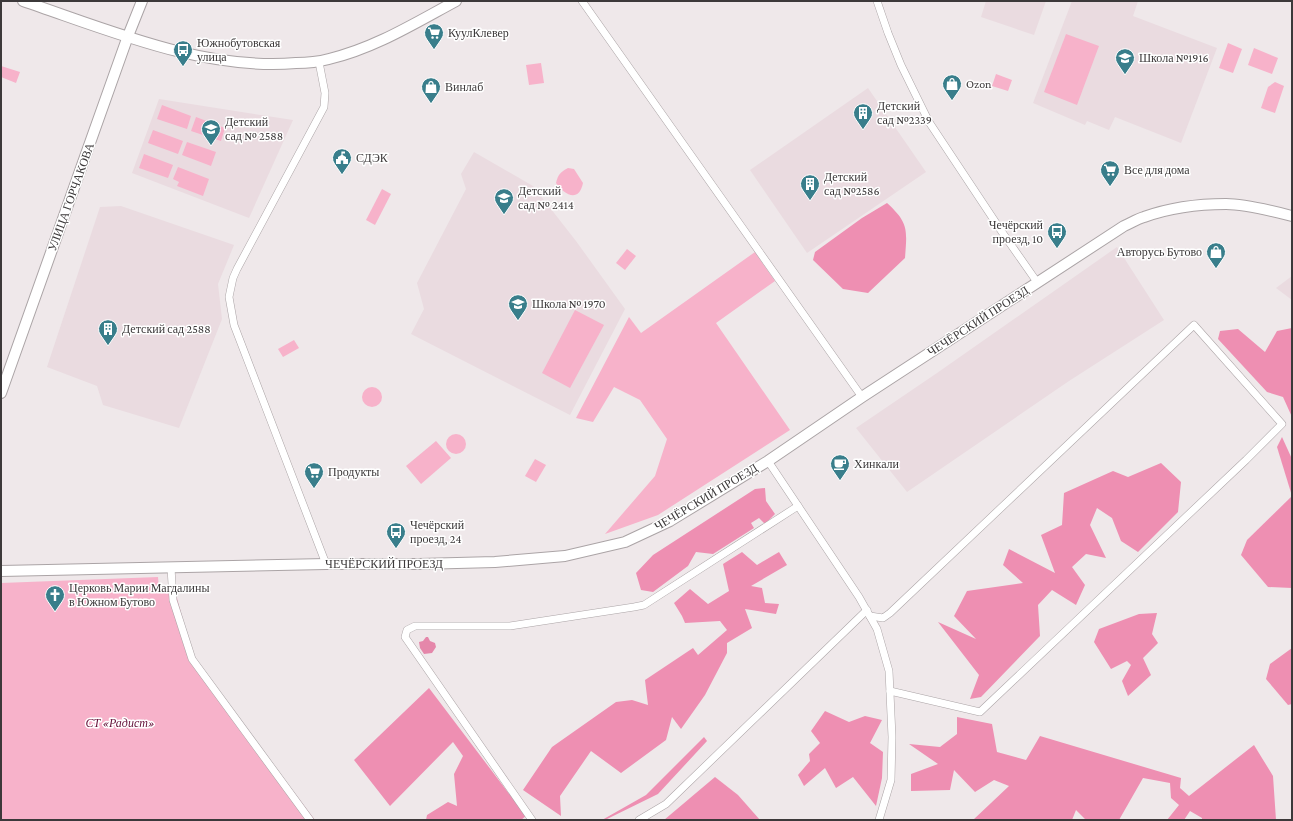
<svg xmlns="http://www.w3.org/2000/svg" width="1293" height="821" font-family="'Crimson Pro',serif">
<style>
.built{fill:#eadbe0}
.green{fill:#f7b2ca}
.forest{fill:#ee8fb2}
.water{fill:#e587aa}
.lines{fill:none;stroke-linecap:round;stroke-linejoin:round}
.street-casing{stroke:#aba4a6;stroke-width:8}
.secondary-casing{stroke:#aba4a6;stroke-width:12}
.street{stroke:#fff;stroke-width:7}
.secondary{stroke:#fff;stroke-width:10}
.labels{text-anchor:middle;stroke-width:3;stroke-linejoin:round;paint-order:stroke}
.poi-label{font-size:12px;fill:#3c393a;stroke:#fff;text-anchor:start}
.street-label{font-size:12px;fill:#3c393a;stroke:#fff}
.park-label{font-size:12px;font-style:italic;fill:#65123a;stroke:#fff}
</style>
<rect width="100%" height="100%" fill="#efe8ea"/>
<g class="built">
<path d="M986,1H1046L1034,35L981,17Z"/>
<path d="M1072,1H1138L1133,16L1217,48L1181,143L1115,117L1109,130L1087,121L1085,125L1033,103Z"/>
<path d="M868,88L926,172L807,253L750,170Z"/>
<path d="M159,99L293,120L249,218L132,173Z"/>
<path d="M474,152L533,186L576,241L625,309L570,415L411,334L424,309L417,283L466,189L461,174Z"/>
<path d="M121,206L234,245L218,284L222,319L179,428L103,405L97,386L47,367L100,207Z"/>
<path d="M1117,247L1164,320L1069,381L907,492L856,428L937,373Z"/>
<path d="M1292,276V300L1276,288Z"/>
</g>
<g class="green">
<path d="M1066,34L1099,46L1077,105L1044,92Z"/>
<path d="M1228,43L1242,49L1233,73L1219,68Z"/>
<path d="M1254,48L1278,58L1272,74L1248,65Z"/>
<path d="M541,63L544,83L529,85L526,65Z"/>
<path d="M1,66L20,72L16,83L1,77Z"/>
<path d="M996,74L1012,80L1008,91L992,86Z"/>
<path d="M1275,82L1284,86L1275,113L1261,108L1268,87Z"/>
<path d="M162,105L191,116L187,129L157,119Z"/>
<path d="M196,117L225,128L221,141L191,131Z"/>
<path d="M153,130L183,141L178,154L148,143Z"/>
<path d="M187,142L216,152L211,166L182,155Z"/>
<path d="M144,154L173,165L168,178L139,168Z"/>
<path d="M178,167L209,179L203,196L177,186L179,182L173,179Z"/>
<path d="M568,168L574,169L583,183C579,203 564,195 556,183C558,175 560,172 568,168Z"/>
<path d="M382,189L391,194L375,225L366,220Z"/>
<path d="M627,249L636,256L625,270L616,263Z"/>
<path d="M755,252L775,281L716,323L790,430L658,515L605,534L655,476L667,439L640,400L614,387L593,422L576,418L629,317L641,333Z"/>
<path d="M575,310L604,325L570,388L542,373Z"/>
<path d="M294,340L299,348L283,357L278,349Z"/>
<circle cx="372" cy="397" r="10"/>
<circle cx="456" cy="444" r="10"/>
<path d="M436,441L451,458L421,484L406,466Z"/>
<path d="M535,459L546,465L536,482L525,476Z"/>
<path d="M158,577L159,589L175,590L193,658L315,820H1V583Z"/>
</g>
<g class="forest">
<path d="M887,203C909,223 907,230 905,258L868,293L843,289L813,260L815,252L862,218Z"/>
<path d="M1292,328V417L1283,397L1267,392L1218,339L1220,331L1238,329L1265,352L1277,331Z"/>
<path d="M1282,437L1292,459V496L1277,447Z"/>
<path d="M1161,463L1181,482L1178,512L1138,552L1121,541L1112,518L1097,508L1090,525L1106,558L1086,554L1072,567L1085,585L1076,605L1052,590L1038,605L1040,636L981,697L970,699L979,675L938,622L976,639L954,616L967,591L1023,583L1003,565L1009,549L1055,573L1041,535L1062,525L1064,493L1113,471L1128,477Z"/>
<path d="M765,488L766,501L775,514L765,524L759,518L751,523L754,528L713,554L696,552L688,566L653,592L641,590L636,573L653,555L755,489Z"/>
<path d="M1292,496V588L1268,587L1241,555L1247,540Z"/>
<path d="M742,552L757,565L779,552L787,565L751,586L762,588L765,603L779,604L776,614L745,609L752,628L727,643V653L705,695L681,729L672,717L666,740L621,773L591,751L560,796L561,816L523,790L552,747L616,702L632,700L648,705L645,680L693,648L698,655L727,630L720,621L685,623L682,616L674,603L690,589L708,604L729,591L723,564Z"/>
<path d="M1157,613L1152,634L1158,643L1143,658L1151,675L1128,696L1122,681L1131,665L1127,661L1111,669L1094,642L1099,629L1139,614Z"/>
<path d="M1292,648V704L1288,705L1266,679L1270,664Z"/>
<path d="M429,688L526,816L521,820H426L427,815L448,802L457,806L454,774L463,756L453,742L390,806L354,760Z"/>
<path d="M825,711L849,722L865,716L882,720L870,743L883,752L882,778L876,806L853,777L836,788L825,768L804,786L798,775L810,761L809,754L820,743L811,731Z"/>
<path d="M957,717L992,724L997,752L1026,760L1040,736L1181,778L1180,788L1189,796L1254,745L1273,776L1276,820H1202V818L1190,811L1184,820H1167L1179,805L1171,798L1170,783L1143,778L1119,820H1086L1076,810L1072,820H973L1009,786L994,780L975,792L954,770L950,790L911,791V774L938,764L909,744L940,747L957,734Z"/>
<path d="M704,737L707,741L658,794L605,820H602L646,795Z"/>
<path d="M715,777L738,795L760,820H664Z"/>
</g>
<path class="water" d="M426,637H428L430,641L435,643L436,647L432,653L424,654L420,648L419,642L423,641Z"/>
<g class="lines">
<g class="street-casing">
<g id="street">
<path d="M582,1L862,397"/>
<path d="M877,1L888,33L901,65L929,122L1002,232L1037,282"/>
<path d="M319,62L325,93L324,107L237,269L233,278L229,297L234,325L326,564"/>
<path d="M768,461L859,597L877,629L889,671L892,737L891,780L879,820"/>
<path d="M171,568L173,600L192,659L310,820"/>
<path d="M870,616L883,618L890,613L1194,325L1282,424L1246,460L980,712L890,691"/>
<path d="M532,820L405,637L407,630L415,626H510L634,607L644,605L798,506"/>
<path d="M639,820L666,804L867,610"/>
</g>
</g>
<g class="secondary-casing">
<g id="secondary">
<path d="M23,1C109,30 204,71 296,63C308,63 318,62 329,59C375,48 415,23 456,1"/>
<path d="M1,393L128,36L142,1"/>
<path d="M1,571L326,564H419L495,562L565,556L625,542L670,521L768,461L862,397L1124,226C1131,223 1137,219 1144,217C1169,208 1199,204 1226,204C1246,204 1272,211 1292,216"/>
</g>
</g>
<use href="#street" class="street"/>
<use href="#secondary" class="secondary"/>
</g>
<defs>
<g id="supermarket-pin" transform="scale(1)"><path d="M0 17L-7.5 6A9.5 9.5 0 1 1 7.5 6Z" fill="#397e8b" stroke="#fff"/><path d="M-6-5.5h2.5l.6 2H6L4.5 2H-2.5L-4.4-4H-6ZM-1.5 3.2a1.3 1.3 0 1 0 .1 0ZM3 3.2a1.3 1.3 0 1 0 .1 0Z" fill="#fff"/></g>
<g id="bus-pin" transform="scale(1)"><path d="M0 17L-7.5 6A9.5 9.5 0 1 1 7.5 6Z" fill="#397e8b" stroke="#fff"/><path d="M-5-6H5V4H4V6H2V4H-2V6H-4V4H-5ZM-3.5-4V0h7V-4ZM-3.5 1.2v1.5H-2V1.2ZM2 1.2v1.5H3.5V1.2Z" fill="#fff"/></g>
<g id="school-pin" transform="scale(1)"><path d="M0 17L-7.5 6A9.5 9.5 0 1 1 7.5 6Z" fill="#397e8b" stroke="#fff"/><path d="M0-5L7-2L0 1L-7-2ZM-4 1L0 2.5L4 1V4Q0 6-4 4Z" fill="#fff"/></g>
<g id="shop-pin" transform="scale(1)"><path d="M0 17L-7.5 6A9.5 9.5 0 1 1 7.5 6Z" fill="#397e8b" stroke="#fff"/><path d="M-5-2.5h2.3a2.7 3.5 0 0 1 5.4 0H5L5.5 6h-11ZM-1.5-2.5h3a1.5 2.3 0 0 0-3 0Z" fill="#fff"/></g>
<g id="building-pin" transform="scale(1)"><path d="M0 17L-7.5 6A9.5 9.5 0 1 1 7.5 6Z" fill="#397e8b" stroke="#fff"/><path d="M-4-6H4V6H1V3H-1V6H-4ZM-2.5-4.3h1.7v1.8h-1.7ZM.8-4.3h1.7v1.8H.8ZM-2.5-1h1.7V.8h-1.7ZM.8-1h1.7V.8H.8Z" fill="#fff"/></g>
<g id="civic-pin" transform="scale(1)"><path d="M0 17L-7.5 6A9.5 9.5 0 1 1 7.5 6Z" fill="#397e8b" stroke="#fff"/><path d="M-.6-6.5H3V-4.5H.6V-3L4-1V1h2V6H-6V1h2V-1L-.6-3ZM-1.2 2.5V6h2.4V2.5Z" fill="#fff"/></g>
<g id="cafe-pin" transform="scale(1)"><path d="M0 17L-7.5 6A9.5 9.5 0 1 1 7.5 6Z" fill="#397e8b" stroke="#fff"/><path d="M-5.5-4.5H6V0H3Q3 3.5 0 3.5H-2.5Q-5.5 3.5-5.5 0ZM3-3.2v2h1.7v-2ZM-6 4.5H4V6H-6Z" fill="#fff"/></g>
<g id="church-pin" transform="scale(1)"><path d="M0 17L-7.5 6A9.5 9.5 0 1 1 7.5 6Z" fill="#397e8b" stroke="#fff"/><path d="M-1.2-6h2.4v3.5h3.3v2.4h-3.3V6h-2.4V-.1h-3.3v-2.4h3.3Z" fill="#fff"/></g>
</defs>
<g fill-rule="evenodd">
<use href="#supermarket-pin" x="434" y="33"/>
<use href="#bus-pin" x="183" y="50"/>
<use href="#school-pin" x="1125" y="58"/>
<use href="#shop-pin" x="952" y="84"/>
<use href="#shop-pin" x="431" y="87"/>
<use href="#building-pin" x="863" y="113"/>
<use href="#school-pin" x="211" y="129"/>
<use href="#civic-pin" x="342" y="158"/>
<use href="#supermarket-pin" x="1110" y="170"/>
<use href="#building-pin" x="810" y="184"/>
<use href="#school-pin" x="504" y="198"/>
<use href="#bus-pin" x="1057" y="232"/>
<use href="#shop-pin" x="1216" y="252"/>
<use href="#school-pin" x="518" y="304"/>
<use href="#building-pin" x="108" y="329"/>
<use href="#cafe-pin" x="840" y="464"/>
<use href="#supermarket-pin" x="314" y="472"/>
<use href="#bus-pin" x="396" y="532"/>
<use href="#church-pin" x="55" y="595"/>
</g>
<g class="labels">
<g class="poi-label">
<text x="448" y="37">КуулКлевер</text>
<text x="197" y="47">Южнобутовская<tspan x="197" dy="14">улица</tspan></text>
<text x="1139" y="62">Школа №1916</text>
<text x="966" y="88">Ozon</text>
<text x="445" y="91">Винлаб</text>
<text x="877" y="110">Детский<tspan x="877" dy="14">сад №2339</tspan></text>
<text x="225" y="126">Детский<tspan x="225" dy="14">сад № 2588</tspan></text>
<text x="356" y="162">СДЭК</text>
<text x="1124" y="174">Все для дома</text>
<text x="824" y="181">Детский<tspan x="824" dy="14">сад №2586</tspan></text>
<text x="518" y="195">Детский<tspan x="518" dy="14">сад № 2414</tspan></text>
<text x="1043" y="229" text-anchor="end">Чечёрский<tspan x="1043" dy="14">проезд, 10</tspan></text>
<text x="1202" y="256" text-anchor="end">Авторусь Бутово</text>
<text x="532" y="308">Школа № 1970</text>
<text x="122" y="333">Детский сад 2588</text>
<text x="854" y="468">Хинкали</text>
<text x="328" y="476">Продукты</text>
<text x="410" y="529">Чечёрский<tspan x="410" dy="14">проезд, 24</tspan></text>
<text x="69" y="592">Церковь Марии Магдалины<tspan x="69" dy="14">в Южном Бутово</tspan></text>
</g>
<g class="street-label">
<text transform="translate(71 197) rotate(-70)" y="4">УЛИЦА ГОРЧАКОВА</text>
<text transform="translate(978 321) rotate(-33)" y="4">ЧЕЧЁРСКИЙ ПРОЕЗД</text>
<text transform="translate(706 497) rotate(-31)" y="4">ЧЕЧЁРСКИЙ ПРОЕЗД</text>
<text x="384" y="568">ЧЕЧЁРСКИЙ ПРОЕЗД</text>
</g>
<g class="park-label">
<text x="120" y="727">СТ «Радист»</text>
</g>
</g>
<rect width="1293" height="821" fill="none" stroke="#3c393a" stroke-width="4"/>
</svg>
